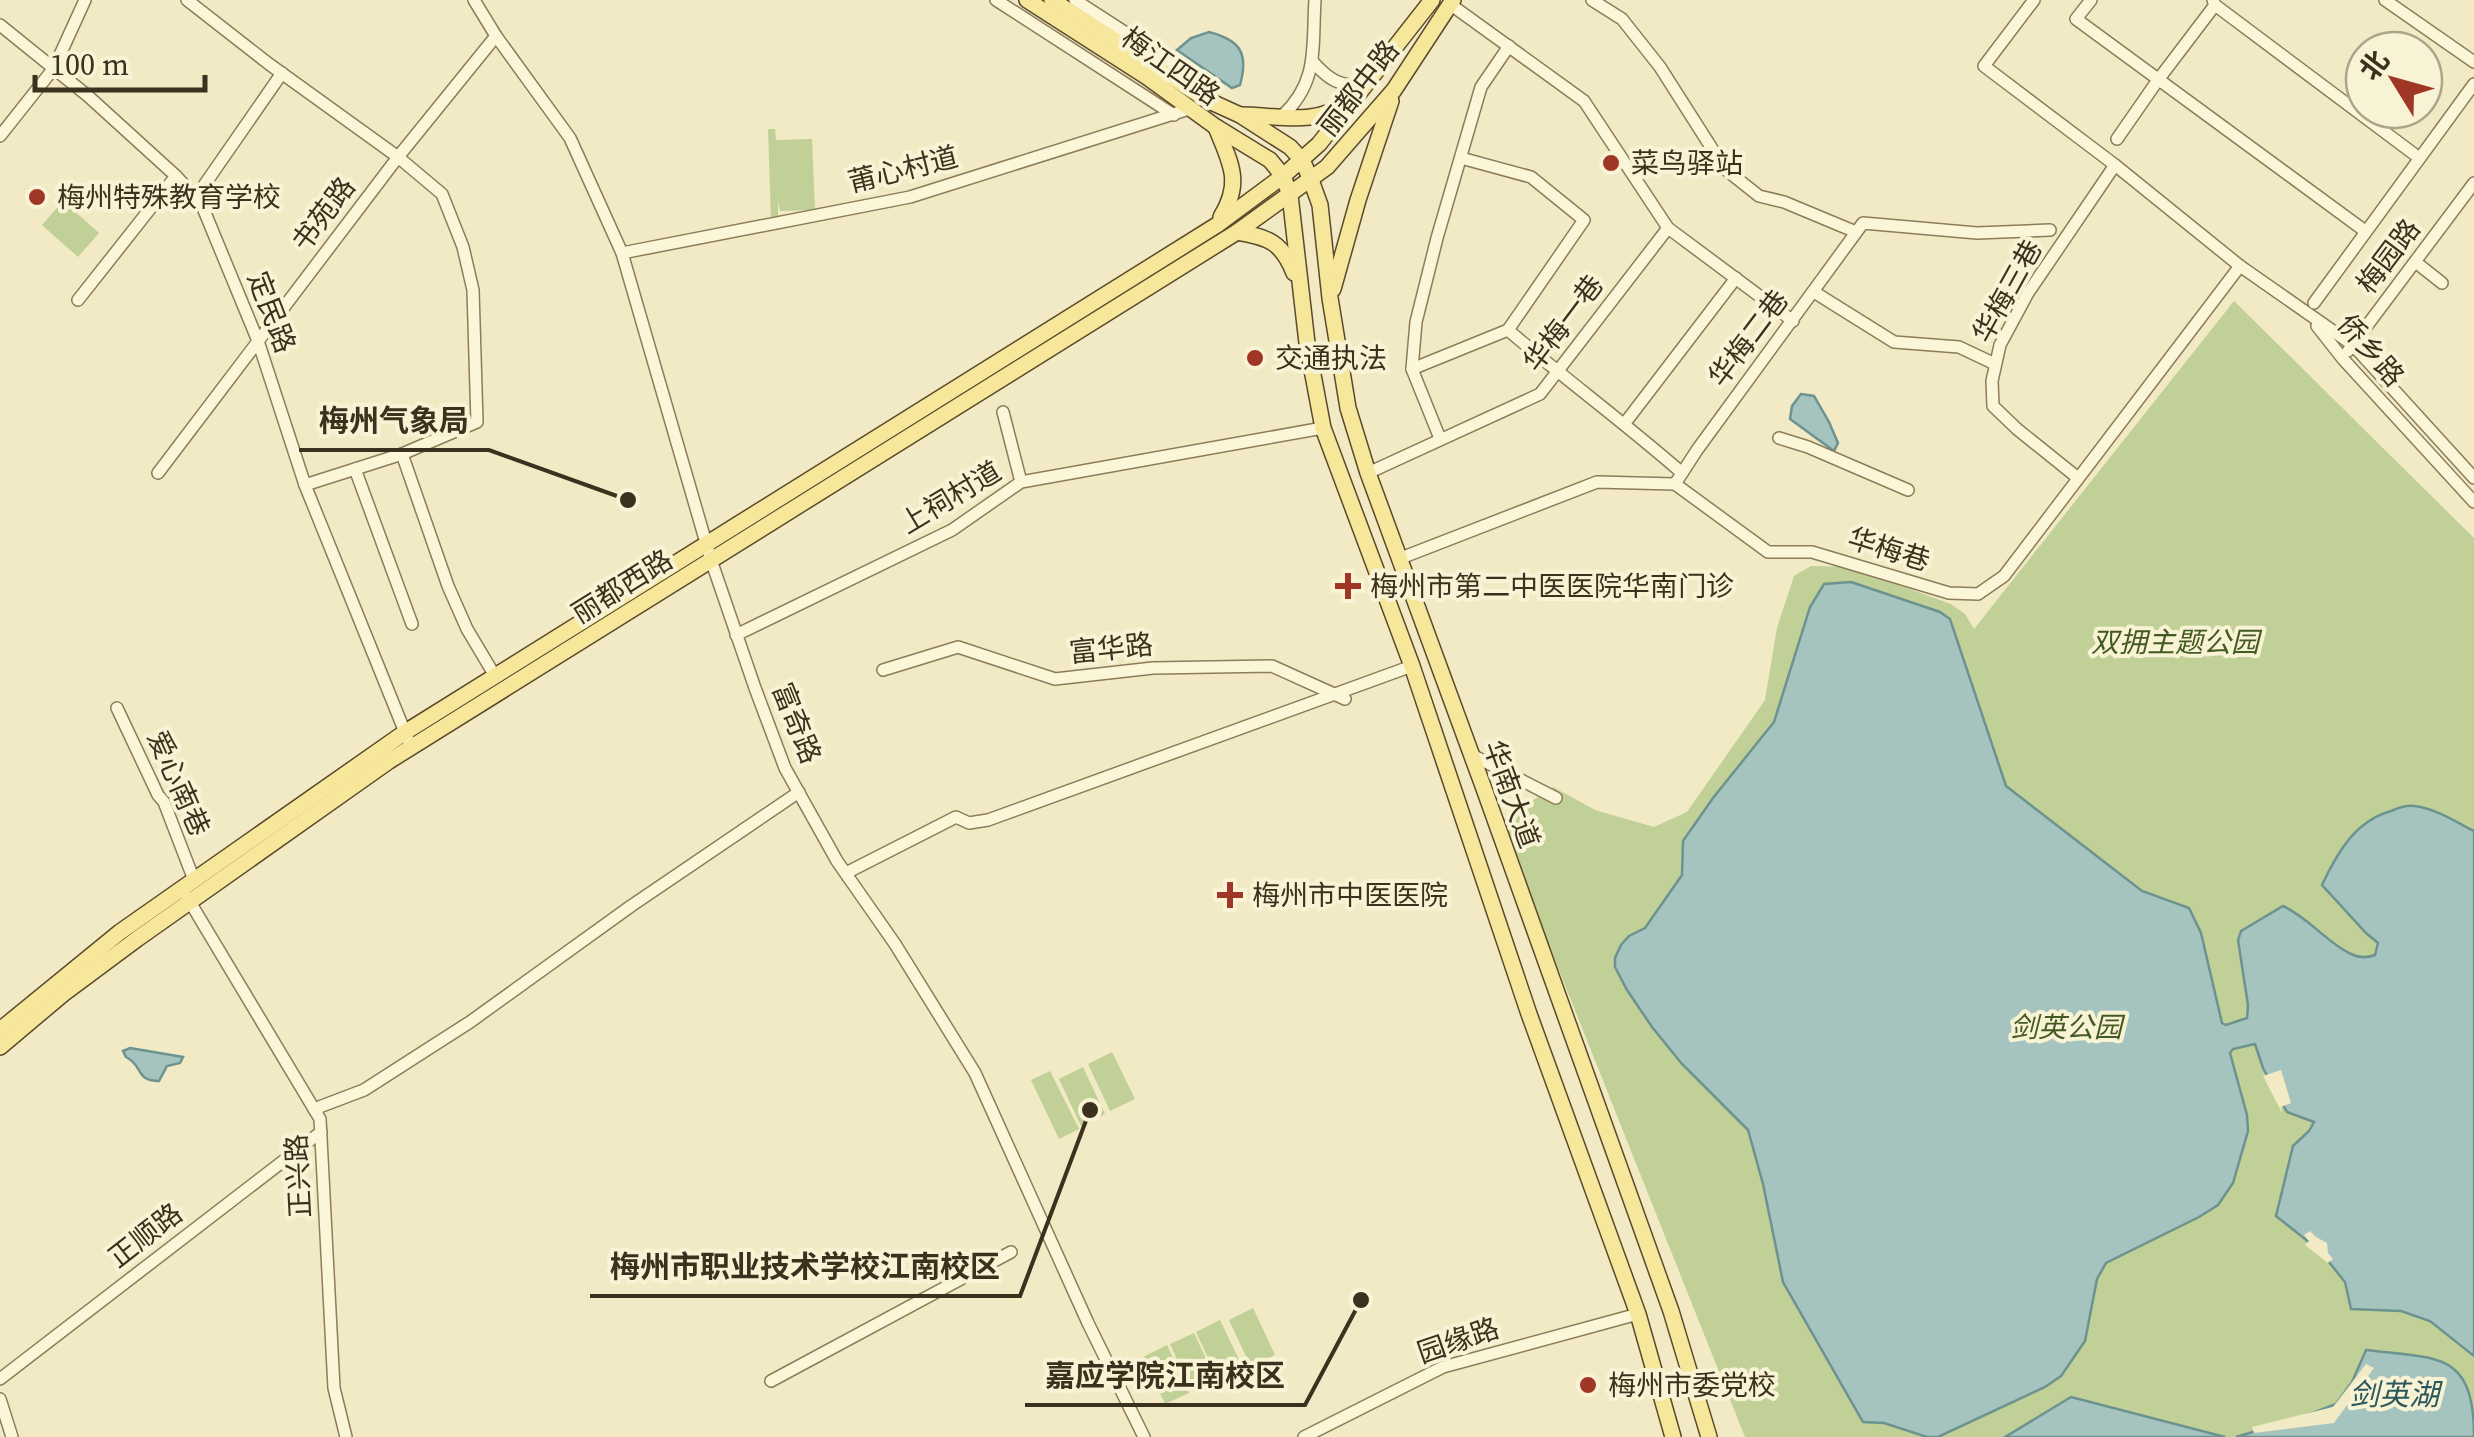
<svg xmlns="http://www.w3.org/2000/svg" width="2474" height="1437" font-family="'Source Serif 4','Noto Sans SC',serif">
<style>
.green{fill:#c1d097}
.water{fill:#a6c4bf;stroke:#6c938f;stroke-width:2.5}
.pier{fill:#f1eac4}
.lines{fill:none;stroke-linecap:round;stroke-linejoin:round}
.minor-casing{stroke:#8d7c59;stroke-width:14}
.major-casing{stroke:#5b492d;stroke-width:18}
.minor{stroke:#fbf6d8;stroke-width:11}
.major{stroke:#f6e79a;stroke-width:15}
.poi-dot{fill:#a03625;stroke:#f8f3d4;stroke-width:4}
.labels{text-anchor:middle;stroke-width:8;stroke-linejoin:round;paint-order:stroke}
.street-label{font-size:28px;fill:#3c311e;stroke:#f8f3d4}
.poi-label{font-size:28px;fill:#3c311e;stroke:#f8f3d4;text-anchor:start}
.park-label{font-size:28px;font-style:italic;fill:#445a23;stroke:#f8f3d4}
.water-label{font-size:30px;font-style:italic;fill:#2c595d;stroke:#f8f3d4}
.leader{fill:none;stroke:#3c311e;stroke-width:4}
.callout-dot{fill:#3c311e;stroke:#f8f3d4;stroke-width:4}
.callout-label{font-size:30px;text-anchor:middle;font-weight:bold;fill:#3c311e;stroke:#f8f3d4;stroke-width:8;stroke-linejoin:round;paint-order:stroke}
</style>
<rect width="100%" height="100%" fill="#f1eac4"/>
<g class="green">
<path d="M768,129H775L776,140L812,139L815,210L780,211L778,201V221L771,222Z"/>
<path d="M63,201L99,233L78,257L42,225Z"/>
<path d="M2234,301L2474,538V1437H1745L1500,822L1553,787L1595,810L1654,827L1687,812L1765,700L1777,628L1794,576L1811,566L1849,567L1951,604L1965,614L1974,629Z"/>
<path d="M1112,1052L1135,1099L1110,1111L1088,1064Z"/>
<path d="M1083,1067L1105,1114L1081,1126L1059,1079Z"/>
<path d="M1050,1071L1079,1129L1059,1139L1031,1080Z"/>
<path d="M1253,1308L1275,1355L1251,1367L1229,1320Z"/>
<path d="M1220,1320L1243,1368L1218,1379L1196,1332Z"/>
<path d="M1194,1333L1216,1380L1192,1391L1170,1344Z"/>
<path d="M1167,1345L1189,1393L1165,1404L1143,1357Z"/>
</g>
<g class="water">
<path d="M1209,32C1240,40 1249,53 1240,85L1232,88L1177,50L1191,38Z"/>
<path d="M1801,394L1814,396L1829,422L1838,443L1834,451L1790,419L1792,406Z"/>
<path d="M1851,582L1940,612L1950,619L2006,786L2142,891L2189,908L2201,933L2222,1023L2226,1025L2247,1018L2248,1005L2238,940L2241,931L2283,906C2309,918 2326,942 2351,954C2359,958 2367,958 2375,955L2378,943L2366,933L2322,885C2337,853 2355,821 2391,811C2398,808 2407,805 2414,806C2435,808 2456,822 2474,831V1356L2430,1321L2401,1311L2351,1309L2345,1282L2320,1251L2276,1216L2293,1146L2309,1131L2314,1122L2287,1112L2263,1068L2255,1044L2233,1049L2230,1053L2247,1115L2248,1131L2233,1183L2218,1205L2199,1217L2106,1263L2097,1279L2085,1341L2061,1376L2045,1387L1938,1437H1927L1884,1423L1863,1422L1783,1282L1763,1184L1748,1130L1682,1064L1652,1027L1627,990L1615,967V958L1621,945L1629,936L1645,928L1682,875L1683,841L1713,798L1774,722L1810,607L1824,584Z"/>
<path d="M130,1048L183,1057L180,1063L167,1066L159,1081C135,1081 144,1066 126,1057L123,1051Z"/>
<path d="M2366,1350C2437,1359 2474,1350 2474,1437H2236L2297,1419L2336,1404L2352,1382Z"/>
<path d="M2071,1397L2225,1437H2005Z"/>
</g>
<g class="pier">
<path d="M2281,1070L2291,1103L2281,1107L2282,1113L2263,1076Z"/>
<path d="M2310,1231L2316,1237L2327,1243L2328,1253L2333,1259L2328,1263L2305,1245L2309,1241L2304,1235Z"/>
<path d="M2366,1364L2374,1368L2334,1423L2254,1433L2252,1427L2333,1407Z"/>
</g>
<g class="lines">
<g class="minor-casing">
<g id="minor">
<path d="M187,0L269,64L398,157L442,194L463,247L473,290L477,422L402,454L305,485"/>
<path d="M474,0L496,36L570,138L622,253L711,560L755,688L785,768L837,861L895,944L975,1073L1088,1323L1144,1437"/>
<path d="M996,0L1174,115"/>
<path d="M1075,0L1191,75L1205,96"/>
<path d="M1592,0L1622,19L1660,67L1725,169L1759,196L1784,202L1856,232"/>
<path d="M2034,0L1984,66L2115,165L2240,266L2353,345L2474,478"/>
<path d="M2091,0L2076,19L2365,231"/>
<path d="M2385,0L2474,62"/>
<path d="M1450,4L1584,101L1668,228L1793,321"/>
<path d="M2215,5L2414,154"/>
<path d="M0,25L88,96L176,176L201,203L258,341L305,485L411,747"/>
<path d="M1312,61C1330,81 1338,85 1365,87"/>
<path d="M1282,116C1319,82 1312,47 1315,0"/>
<path d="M0,136L54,68L85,0"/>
<path d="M2117,139L2158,80L2215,5L2213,0"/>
<path d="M196,197L282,73"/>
<path d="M622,253L910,197L1189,109"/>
<path d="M2418,264L2442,283"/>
<path d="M1814,292L1894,342L1959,347L1995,364"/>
<path d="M78,300L176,176"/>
<path d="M2314,303L2474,84"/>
<path d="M2317,326L2343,359L2474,502"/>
<path d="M1508,330C1565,379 1625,423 1681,472"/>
<path d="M2348,351L2474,183"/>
<path d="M1412,369L1508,330L1584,220L1531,177L1461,158"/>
<path d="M1003,412L1021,482"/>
<path d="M1625,423L1736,278"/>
<path d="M1439,436L1412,369L1416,322L1437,238L1481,87L1509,46"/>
<path d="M1779,438L1808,447L1908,490"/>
<path d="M402,454L448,586L467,629L495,676"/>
<path d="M355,469L412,624"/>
<path d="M158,473L398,157L496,36"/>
<path d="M1368,473L1540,394L1668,228"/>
<path d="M2078,478L2017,429L1993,406L1992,381L2000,345L2028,293L2115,165"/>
<path d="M1675,484L1697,450L1863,223L1977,233L2050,230"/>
<path d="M1401,558L1597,482L1675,484L1768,552H1812L1949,593L1978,594L2004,576L2240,266"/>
<path d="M736,635L952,530L1021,482L1323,428"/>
<path d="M883,670L958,647L1055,679L1153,668L1272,666L1345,699"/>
<path d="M117,708L158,795L164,802L194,880"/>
<path d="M1472,755L1556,798"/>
<path d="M846,873L956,817L969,823L988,820L1412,666"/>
<path d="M187,897L320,1119L334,1388L346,1437"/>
<path d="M314,1109L364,1090L470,1022L631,906L799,792"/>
<path d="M0,1379L321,1132"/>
<path d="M771,1381L1011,1252"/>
<path d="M0,1399L12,1437"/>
<path d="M1304,1437L1443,1367L1638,1314"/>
</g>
</g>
<g class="major-casing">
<g id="major">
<path d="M1027,0L1147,77L1216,127L1270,160L1283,176L1290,195L1307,343L1323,428L1412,666L1529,1014L1638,1314L1673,1437"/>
<path d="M1052,0L1207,100L1240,115L1290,147L1302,160L1311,180L1320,205L1330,298L1348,408L1368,473L1483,786L1671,1311L1709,1437"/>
<path d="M1240,115C1277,115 1316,127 1347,102"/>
<path d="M1216,127C1230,163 1243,181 1221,217"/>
<path d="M1237,232C1268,237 1282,242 1294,273"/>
<path d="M1333,289L1358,200L1391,101"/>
<path d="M0,1030L120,932L404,733L1217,225L1283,176L1319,144L1432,0"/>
<path d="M0,1047L63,994L137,939L389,761L1237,232L1327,167L1394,90L1453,0"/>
</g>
</g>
<use href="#minor" class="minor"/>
<use href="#major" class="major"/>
</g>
<g class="poi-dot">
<circle cx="1611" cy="163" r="10"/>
<circle cx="37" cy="197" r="10"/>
<circle cx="1255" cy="358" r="10"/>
<path d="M1343 571h10v10h10v10h-10v10h-10v-10h-10v-10h10z"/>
<path d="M1225 880h10v10h10v10h-10v10h-10v-10h-10v-10h10z"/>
<circle cx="1588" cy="1385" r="10"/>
</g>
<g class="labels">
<g class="street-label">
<text transform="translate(1171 66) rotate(35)" y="10">梅江四路</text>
<text transform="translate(1358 88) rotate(-52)" y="10">丽都中路</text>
<text transform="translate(903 169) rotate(-14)" y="10">莆心村道</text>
<text transform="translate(323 214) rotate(-53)" y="10">书苑路</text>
<text transform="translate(2388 256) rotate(-53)" y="10">梅园路</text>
<text transform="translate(2007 291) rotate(-61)" y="10">华梅三巷</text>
<text transform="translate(272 312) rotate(69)" y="10">定民路</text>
<text transform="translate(1563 323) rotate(-53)" y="10">华梅一巷</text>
<text transform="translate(1748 338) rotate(-53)" y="10">华梅二巷</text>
<text transform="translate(2371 350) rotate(49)" y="10">侨乡路</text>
<text transform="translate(950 497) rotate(-31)" y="10">上祠村道</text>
<text transform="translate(1889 549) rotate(17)" y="10">华梅巷</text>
<text transform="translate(622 586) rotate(-32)" y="10">丽都西路</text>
<text transform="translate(1111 648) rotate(-6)" y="10">富华路</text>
<text transform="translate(797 723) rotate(68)" y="10">富奇路</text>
<text transform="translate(179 783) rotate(66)" y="10">爱心南巷</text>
<text transform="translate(1512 794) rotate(70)" y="10">华南大道</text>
<text transform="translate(298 1176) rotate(-93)" y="10">正兴路</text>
<text transform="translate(145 1235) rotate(-38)" y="10">正顺路</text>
<text transform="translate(1458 1340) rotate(-19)" y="10">园缘路</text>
</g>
<g class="poi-label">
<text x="1631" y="173">菜鸟驿站</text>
<text x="57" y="207">梅州特殊教育学校</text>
<text x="1275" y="368">交通执法</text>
<text x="1370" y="596">梅州市第二中医医院华南门诊</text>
<text x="1252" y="905">梅州市中医医院</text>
<text x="1608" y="1395">梅州市委党校</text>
</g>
<g class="park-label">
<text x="2175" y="652">双拥主题公园</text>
<text x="2066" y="1037">剑英公园</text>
</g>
<g class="water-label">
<text x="2394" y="1405">剑英湖</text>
</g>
</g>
<path class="leader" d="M628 500L489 450H299M1090 1110L1020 1296H590M1361 1300L1305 1405H1025"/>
<g class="callout-dot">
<circle cx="628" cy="500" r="10"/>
<circle cx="1090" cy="1110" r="10"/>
<circle cx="1361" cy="1300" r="10"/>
</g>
<g class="callout-label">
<text x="394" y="431">梅州气象局</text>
<text x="805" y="1277">梅州市职业技术学校江南校区</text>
<text x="1165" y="1386">嘉应学院江南校区</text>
</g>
<g transform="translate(2394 80) rotate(307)"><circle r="48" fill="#f8f3d4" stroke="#ada58b" stroke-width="2.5"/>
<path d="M0-8L18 38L0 25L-18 38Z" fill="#a03625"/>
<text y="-15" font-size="28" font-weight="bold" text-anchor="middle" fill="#3c311e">北</text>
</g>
<path d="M35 75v15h170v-15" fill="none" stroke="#3c311e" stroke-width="5"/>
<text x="50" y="75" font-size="30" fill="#3c311e" stroke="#f8f3d4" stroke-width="8" paint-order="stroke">100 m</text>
</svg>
